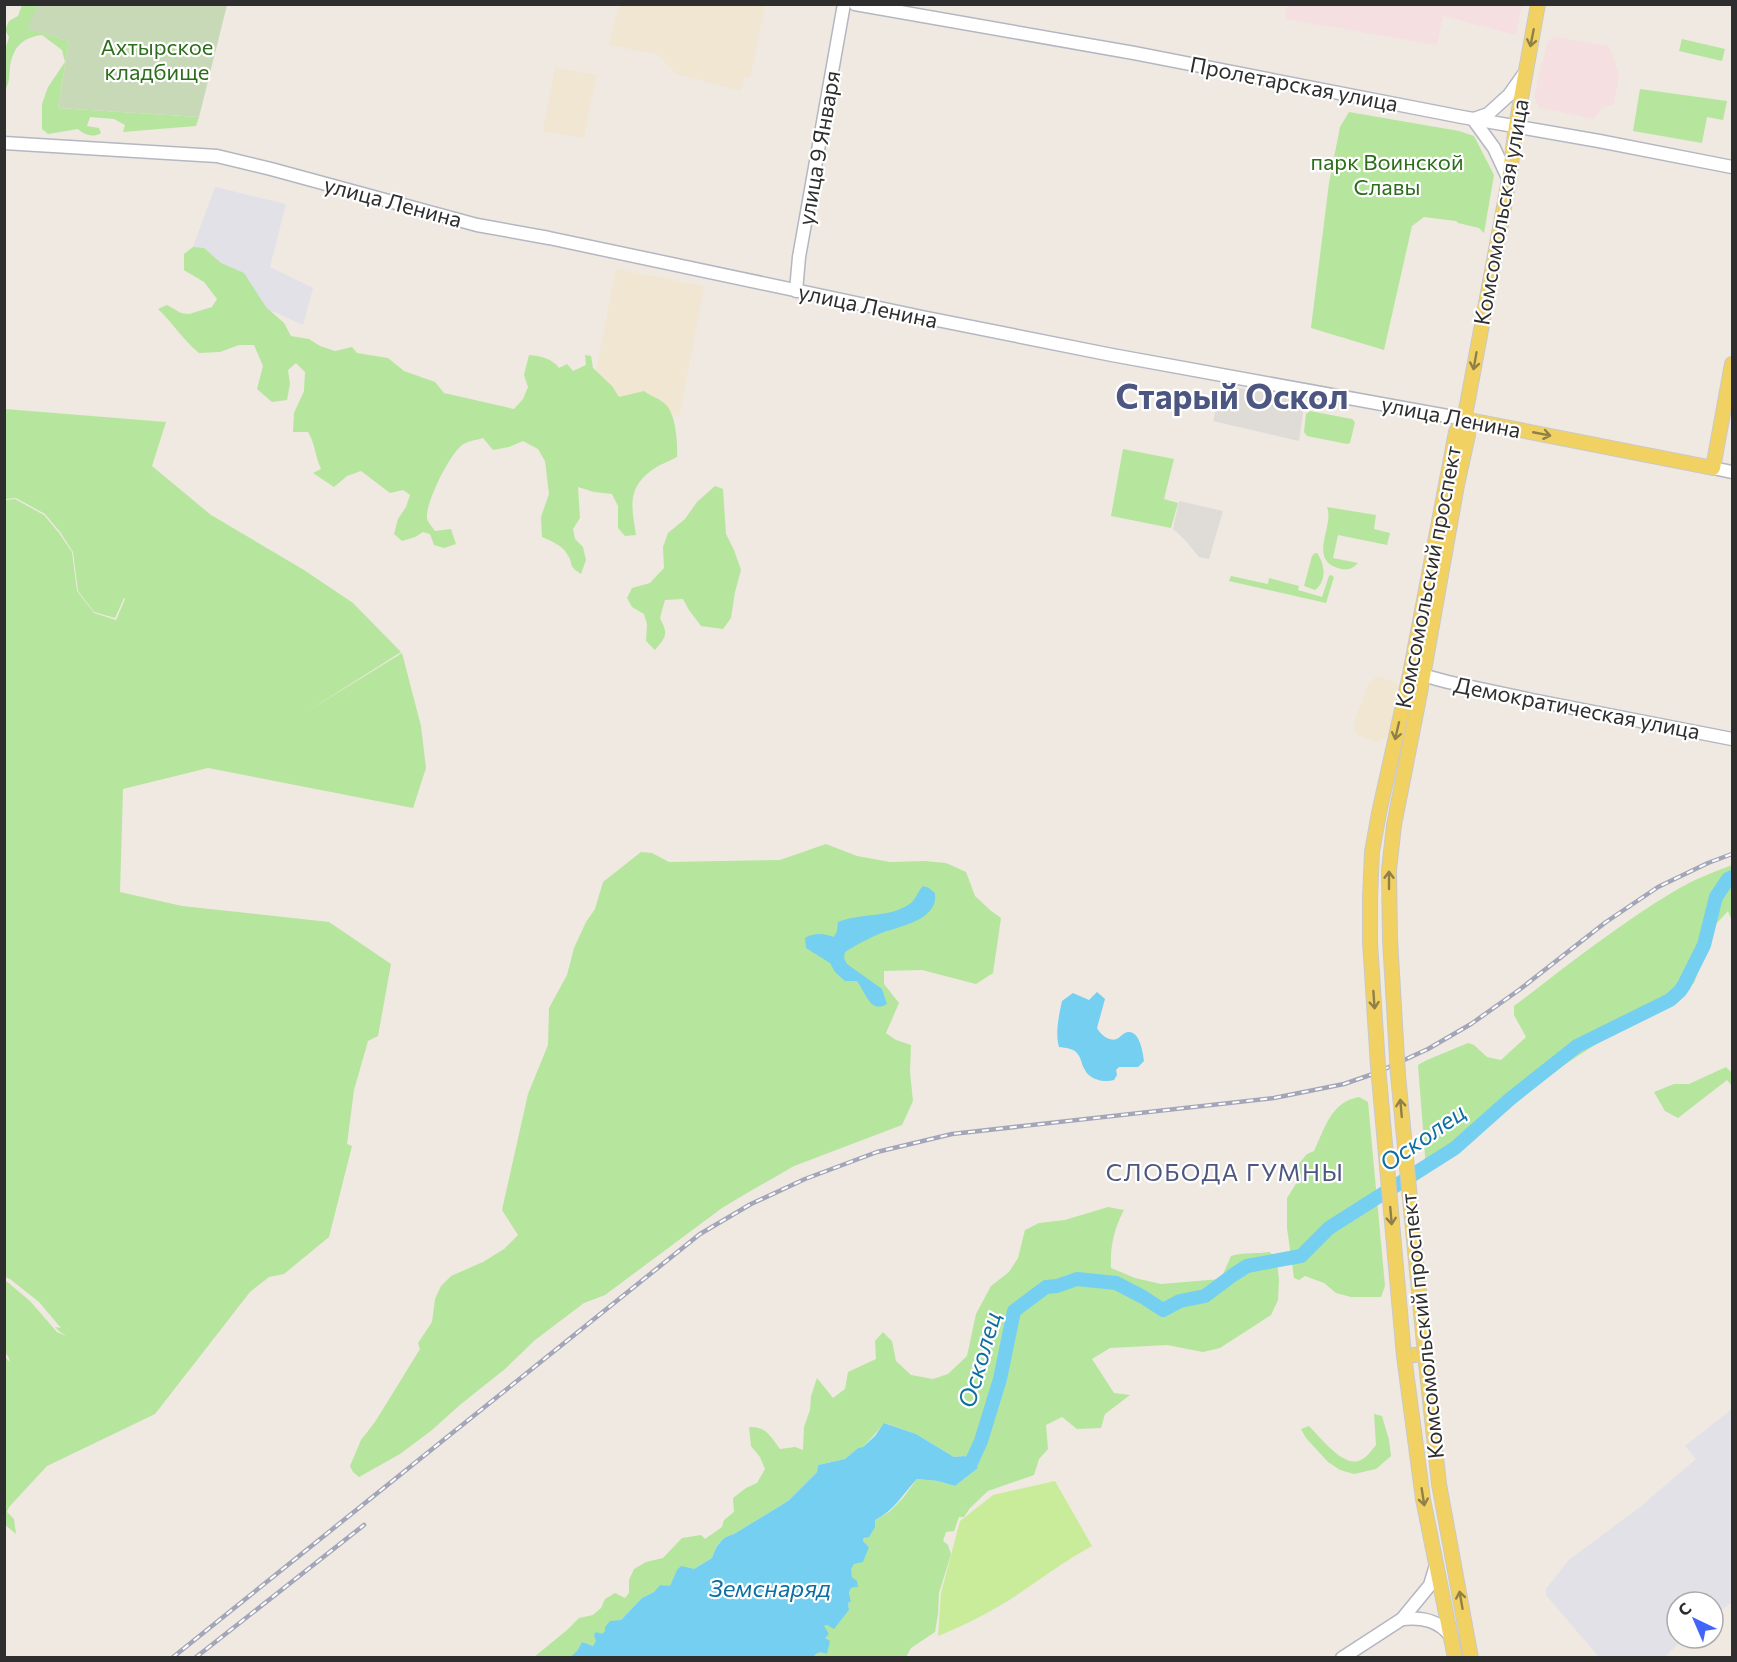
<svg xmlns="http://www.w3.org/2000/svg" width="1737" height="1662" font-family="Commissioner,sans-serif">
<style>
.industrial{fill:#e3e1e8}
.education{fill:#f0e6d1}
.medical{fill:#f5dfe0}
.green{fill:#b6e59e}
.cemetery{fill:#c8d9b8}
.pitch{fill:#c9ec9a}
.plaza{fill:#dfdcd8}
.water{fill:#75cff0}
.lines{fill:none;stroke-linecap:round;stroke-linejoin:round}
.river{stroke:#75cff0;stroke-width:14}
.secondary-casing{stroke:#b4b7c1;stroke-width:15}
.primary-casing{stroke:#c9c9c9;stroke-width:16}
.secondary{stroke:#fff;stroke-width:12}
.primary{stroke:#f2d163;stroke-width:14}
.rail-casing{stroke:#a3a6b8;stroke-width:4.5}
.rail{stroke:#fff;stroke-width:2;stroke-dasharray:7;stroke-linecap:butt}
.primary-bridge-casing{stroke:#c9c9c9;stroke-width:16;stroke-linecap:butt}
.primary-bridge{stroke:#f2d163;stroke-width:14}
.oneway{stroke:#908048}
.labels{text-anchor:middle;stroke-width:4.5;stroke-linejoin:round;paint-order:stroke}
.park-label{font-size:22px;fill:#2c6e1b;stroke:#fff}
.street-label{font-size:22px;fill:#2e2e2e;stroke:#fff}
.water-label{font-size:24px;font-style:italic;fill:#0d6fa3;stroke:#fff}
.neighbourhood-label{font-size:24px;letter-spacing:1.5px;fill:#4d5680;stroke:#fff}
.town-label{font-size:34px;font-weight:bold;fill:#4d5680;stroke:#fff}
</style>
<rect width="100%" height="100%" fill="#efe9e1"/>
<g class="industrial">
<path d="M215,187L286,204L270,267L313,288L303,325L184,271Z"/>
<path d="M1732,1409V1602L1713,1616V1602H1677V1638H1684L1665,1657H1599L1546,1595V1589L1569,1560L1640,1507L1696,1459L1685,1446Z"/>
</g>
<g class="education">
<path d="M619,5H765L750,78L744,77L741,91L677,74L657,54L609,45Z"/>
<path d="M555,68L596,75L584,138L543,131Z"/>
<path d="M616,269L702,286L704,288L679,416L591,398Z"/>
<path d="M1377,677L1396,682L1400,693L1387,737L1376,742L1358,735L1353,726L1369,683Z"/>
</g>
<g class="medical">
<path d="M1287,5V4L1522,5L1516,35L1443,16L1437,45L1285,19Z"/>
<path d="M1554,37L1609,46L1619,74L1614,104L1602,108L1594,119L1540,108L1534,97L1547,44Z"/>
</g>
<g class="green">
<path d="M22,5H38L28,29L69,41L58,108L199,117L196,126L123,132L125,125L114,119L90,117L87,126L99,128L101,133C92,138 85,135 78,129L48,134L42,129V104L48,87L65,62L62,50L42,35C22,38 14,46 10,66C9,75 10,82 5,90V50L9,37L5,30L9,21L18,16Z"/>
<path d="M1682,39L1725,49L1722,61L1679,51Z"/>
<path d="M1640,89L1727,101L1723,120L1707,117L1702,143L1633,131Z"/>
<path d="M1349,112L1459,131L1474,136L1494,175L1484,233L1479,228L1458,223L1456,221L1424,217L1412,226L1384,350L1311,328L1329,183L1340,127Z"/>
<path d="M193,247L204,248L221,263L244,273L266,307L284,323L291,336L309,339L320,346L335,351L352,347L357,353L388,358L404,371L435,382L444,393L514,409L523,399L528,387L524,375L529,355C540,356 552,358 559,368L567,364L573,371L586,365L585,355L591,356L593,368L612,386L619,397L644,391C650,396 659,398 665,404C676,413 678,444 677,457C670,461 658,465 652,470C626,489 632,508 636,535L625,536L618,528V506L612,494L594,492L578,487L580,518L573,529L575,539L583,547L586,560L581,574C566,564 575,565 567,554C562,545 551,541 542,537L541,517L549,494L545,461L538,449L523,441L509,447L493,450L483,438C477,440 466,441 461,446C449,456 425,503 427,519C428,522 433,528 435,531L451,529L456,544L444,548L434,545L430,534L423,532L415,537L402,541L394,534L398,519L406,507L410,495L403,490L390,493L361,471L347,476L334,487L313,473L321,469C315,456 315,443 308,432H293L294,413L304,391L305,372L296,363L288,370L290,384L287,400L272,402L257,389L263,366L254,345H239L220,352L199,353C183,340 173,323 158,309L167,305L181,313L189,314L212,307L217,299L204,282L184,270V254Z"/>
<path d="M5,409L166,422L152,466L211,515L304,570L353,603L401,652L303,714L402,653L421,726L426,768L413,808L208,768L123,789L120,892L182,906L329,922L391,964L378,1036L368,1041L354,1090L347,1144L352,1146L329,1237L284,1274L269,1277L250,1292L155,1414L47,1466L9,1507L7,1512L14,1519L16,1534L4,1524L5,1357L10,1362L9,1358L5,1352V1280L30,1301L57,1332L66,1336L59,1331L55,1327L61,1328L39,1302L10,1279L5,1277V500L15,499L44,515L59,533L72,552L77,591L94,613L116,620L125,599L124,598L115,618L94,612L78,591L73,552L60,532L45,514L16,498L5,499Z"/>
<path d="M1310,411L1352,419L1355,422L1350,443L1347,444L1307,436L1304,432L1306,414Z"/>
<path d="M1123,449L1174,459L1164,499L1178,503L1171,528L1111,516Z"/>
<path d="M715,486L723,489L726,534L734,550L741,570L735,592L731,618L723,629L701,626L689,610L683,599L665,600L660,618C668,634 667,636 655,650L646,641L647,624L644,614L632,607L627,598L632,588L650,583L664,568L663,547L668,533L685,519L697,502Z"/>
<path d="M1327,507L1376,515L1374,529L1390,533L1387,545L1338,535L1333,558L1358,563C1352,569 1349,570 1341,569C1306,561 1335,526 1327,507Z"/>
<path d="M1315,553H1317C1325,564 1327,581 1315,590L1304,586L1312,556Z"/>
<path d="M1331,575L1334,577L1326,603L1229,581L1231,576L1268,584L1269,578L1299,586L1298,590L1322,597L1329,576Z"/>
<path d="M826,844L857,856L890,862L924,861L946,863L966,872L975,896L990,910L1001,918L993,973L976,984L922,970L884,971V984L899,1003L886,1033L896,1040L911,1045L910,1072L913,1101L902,1125L794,1166L747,1193L722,1208L605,1295L584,1303L535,1340L505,1369L461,1404L432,1430L400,1454L359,1477L353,1472L350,1466L361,1440L375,1422L420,1349L418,1343L432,1322L435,1299L441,1286L451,1276L483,1262L504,1249L518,1235L502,1210L528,1094L548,1045L549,1008L567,975L574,948L586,922L595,909L603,882L641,852L652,853L669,862L780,860Z"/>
<path d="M1732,865V921L1728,911L1715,925L1694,983L1674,1000L1651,1015L1618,1030L1570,1061L1509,1104L1454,1154L1426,1168L1418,1065L1427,1060L1468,1043L1474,1045L1487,1057L1501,1060L1526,1037L1514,1015V1006C1567,966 1620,923 1678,889C1695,879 1714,872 1732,865Z"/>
<path d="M1726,1067L1732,1073V1086L1727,1080L1678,1118L1665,1111L1654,1092L1674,1084H1689Z"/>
<path d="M1359,1097L1368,1102L1385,1286L1381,1297H1351L1336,1293L1324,1283L1305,1276L1299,1280L1294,1278L1287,1228V1198L1301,1176L1297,1166L1307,1154L1314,1151C1325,1128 1331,1102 1359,1097Z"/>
<path d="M1108,1207L1124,1210C1114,1229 1110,1246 1111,1268L1135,1278L1161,1284L1221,1279L1231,1256C1244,1252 1257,1254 1270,1252L1277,1261L1279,1280L1278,1300L1271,1315L1220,1348L1203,1352L1167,1345L1110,1348L1092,1359L1114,1393L1130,1395L1105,1414L1101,1428L1077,1429L1062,1417L1046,1425L1048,1449L1039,1459L1034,1475L988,1491L970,1508L964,1517H959L954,1531L946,1532L943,1541L948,1545L951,1554L939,1593L938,1614L935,1632L911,1648L906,1657H813C817,1651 820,1652 827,1654L824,1626L827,1625L834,1628L849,1610L848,1603L851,1600L849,1594L851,1588L857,1587L852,1577L850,1569L869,1547L863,1541L875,1520L889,1512L903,1498L917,1479L938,1481L955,1486L978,1468L964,1456L954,1457L916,1434L885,1423L863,1447L858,1448L845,1459L818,1465L817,1472L788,1501L734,1534C721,1537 716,1545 712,1558L694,1569L677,1570L670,1587L660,1585L654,1592L642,1598L621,1620L605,1631L593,1646L582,1642L577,1651L570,1657L533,1658L567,1630L579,1618L593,1615L601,1608L605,1599L615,1593L625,1598L629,1593V1580L634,1569L646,1562L663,1558L682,1538L701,1535L705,1539L722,1527L724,1520L734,1512L733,1498L746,1488L757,1483L765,1469L760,1457L751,1446L749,1427C766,1426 771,1437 780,1449L795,1447L803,1450L804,1427L810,1410L811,1396L817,1378L833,1398L845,1389L848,1372L876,1359L875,1341L883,1332L892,1341L896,1361L911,1375L933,1379L948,1374L967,1356L976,1314L991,1286L1009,1272L1018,1258L1025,1230L1039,1223L1065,1220Z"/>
<path d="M1374,1414L1382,1416L1389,1440L1391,1456L1376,1469L1354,1474L1340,1470L1328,1462L1306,1438L1301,1429L1309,1426C1319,1436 1342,1466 1358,1461C1366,1459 1371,1451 1376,1445Z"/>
</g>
<path class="cemetery" d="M38,5H227L199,117L58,108L69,41L27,29Z"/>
<path class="pitch" d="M1055,1481L1092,1546C1066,1560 1042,1578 1017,1595C993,1611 965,1625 938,1636L941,1593L960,1521L993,1495Z"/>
<g class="plaza">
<path d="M1223,385L1305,400L1299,441L1213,421L1221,388Z"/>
<path d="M1179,501L1223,511L1209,559L1199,557L1184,539L1173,529Z"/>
</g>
<g class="water">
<path d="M923,886L929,888L935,893C939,921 898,926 879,934C867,939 856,945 845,952L844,958L847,964L882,989L887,1004C870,1014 866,993 857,981H845L835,972L830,963L806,948L805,938C816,932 823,934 834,937L837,931L838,922C859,913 888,918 908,905C916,901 917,892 923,886Z"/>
<path d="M1097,992L1105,999L1097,1028C1100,1033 1102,1035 1107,1038C1120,1044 1120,1032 1129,1032C1140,1032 1143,1053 1144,1061L1138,1067H1119L1116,1070L1117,1075L1114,1080C1105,1083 1090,1080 1085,1070C1081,1064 1082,1059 1077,1053C1072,1048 1066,1048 1059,1047C1055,1033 1059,1015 1062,1001L1073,993L1089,1000Z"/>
<path d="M884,1423L916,1434L954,1457L964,1456L974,1460L978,1468L955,1486L938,1481L917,1479C902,1495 895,1510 875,1520V1527L869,1537L864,1538L863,1541L869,1547L863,1562L854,1564L851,1569L852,1577L857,1581L858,1587L851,1588L849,1593L851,1601L848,1603L849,1610L834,1629L827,1625L824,1626L829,1634L825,1638L830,1641L827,1654C820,1652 817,1651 813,1658L570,1657L577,1651L582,1642L593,1646L596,1641L594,1635L596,1632L602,1634L605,1631V1627L610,1621L621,1620L642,1598L654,1592L660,1585L670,1586L677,1570L681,1566L694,1569L712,1558C716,1546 721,1537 734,1534L788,1501L817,1472L818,1465L845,1459L858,1448L863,1447L875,1436Z"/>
</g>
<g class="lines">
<path class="river" d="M958,1464L966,1465L971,1463L981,1441L1000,1379L1014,1311L1046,1287L1057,1286L1077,1279L1116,1283L1143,1297L1163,1310L1180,1301L1205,1296L1233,1275L1247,1266L1301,1256L1329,1228L1455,1148L1510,1099L1577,1046L1670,1000L1680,991L1684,985L1704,945L1716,897L1728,879L1732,877"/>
<g class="secondary-casing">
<g id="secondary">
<path d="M855,4L1134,53L1462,117L1599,141L1732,167"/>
<path d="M1473,119L1494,148L1509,180"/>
<path d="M1474,119L1488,114L1509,95L1526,71"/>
<path d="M4,143L217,156L271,169L477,225L549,238L922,317L1112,355L1464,419"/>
<path d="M796,291L799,257L844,4"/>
<path d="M1713,468L1732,472"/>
<path d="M1422,675L1448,682L1532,700L1732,739"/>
<path d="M1402,1619C1422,1617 1440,1620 1452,1638"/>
<path d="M1342,1658L1402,1619L1430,1585L1436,1565"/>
</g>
</g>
<g class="primary-casing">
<g id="primary">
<path d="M1464,419L1713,468L1732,364"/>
<path d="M1390,939L1389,870L1394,825L1420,693L1457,485L1468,435L1464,419"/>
<path d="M1370,942V898L1372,852L1379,813L1410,674L1456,432L1464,419L1467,405L1509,180L1516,126L1538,4"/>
<path d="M1455,1658L1423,1499L1404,1356L1425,1354L1439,1484L1471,1658"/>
</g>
</g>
<use href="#secondary" class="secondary"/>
<use href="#primary" class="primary"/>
<g class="rail-casing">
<g id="rail">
<path d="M172,1658L700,1234L751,1204L805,1179L877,1152L952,1134L1274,1098L1344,1084L1376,1073L1428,1049L1471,1024L1519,990L1606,922L1658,887L1708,863L1732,854"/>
<path d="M195,1658L364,1525"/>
</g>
</g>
<use href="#rail" class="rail"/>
<g class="primary-bridge-casing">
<g id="primary-bridge">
<path d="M1390,939L1398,1075L1425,1354"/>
<path d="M1370,942L1378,1066L1404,1356"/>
</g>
</g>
<use href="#primary-bridge" class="primary-bridge"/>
</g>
<defs><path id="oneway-shaft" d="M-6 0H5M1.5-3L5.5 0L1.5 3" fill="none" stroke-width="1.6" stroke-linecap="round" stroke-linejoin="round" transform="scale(1.5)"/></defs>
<g class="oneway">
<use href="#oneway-shaft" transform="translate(1532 38) rotate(101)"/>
<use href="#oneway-shaft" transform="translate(1475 361) rotate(100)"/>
<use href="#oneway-shaft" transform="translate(1542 434) rotate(11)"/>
<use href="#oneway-shaft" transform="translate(1397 731) rotate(103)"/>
<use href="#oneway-shaft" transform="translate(1389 880) rotate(-90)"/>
<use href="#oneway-shaft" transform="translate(1374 1000) rotate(86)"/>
<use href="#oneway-shaft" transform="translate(1401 1108) rotate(-95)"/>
<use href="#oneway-shaft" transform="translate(1391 1216) rotate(85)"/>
<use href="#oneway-shaft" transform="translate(1423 1497) rotate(81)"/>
<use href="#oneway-shaft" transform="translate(1461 1600) rotate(-100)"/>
</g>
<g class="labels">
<g class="park-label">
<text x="157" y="55">Ахтырское<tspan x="157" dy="25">кладбище</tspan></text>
<text x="1387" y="170">парк Воинской<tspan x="1387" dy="25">Славы</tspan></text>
</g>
<g class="street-label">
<text transform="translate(1294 84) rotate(11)" y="8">Пролетарская улица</text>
<text transform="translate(819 148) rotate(-80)" y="8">улица 9 Января</text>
<text transform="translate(393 202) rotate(15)" y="8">улица Ленина</text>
<text transform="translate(1501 212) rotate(-80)" y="8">Комсомольская улица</text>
<text transform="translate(868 306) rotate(12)" y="8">улица Ленина</text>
<text transform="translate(1451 417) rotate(11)" y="8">улица Ленина</text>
<text transform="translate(1428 577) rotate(-79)" y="8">Комсомольский проспект</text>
<text transform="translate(1577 708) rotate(11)" y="8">Демократическая улица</text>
<text transform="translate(1422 1326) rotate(-96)" y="8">Комсомольский проспект</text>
</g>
<g class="water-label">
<text transform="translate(1423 1138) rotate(-35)" y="8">Осколец</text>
<text transform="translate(980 1360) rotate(-74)" y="8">Осколец</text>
<text x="770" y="1597">Земснаряд</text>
</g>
<g class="neighbourhood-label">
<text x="1225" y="1181">СЛОБОДА ГУМНЫ</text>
</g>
<g class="town-label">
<text x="1232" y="409">Старый Оскол</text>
</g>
</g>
<rect width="1737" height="1662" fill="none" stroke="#2e2e2e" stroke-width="12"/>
<g transform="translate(1695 1620) rotate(316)"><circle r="28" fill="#ffffff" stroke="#ababab" stroke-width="1.5"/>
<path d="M0-4.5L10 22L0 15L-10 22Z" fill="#4264fb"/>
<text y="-9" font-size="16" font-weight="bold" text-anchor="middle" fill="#2e2e2e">С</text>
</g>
</svg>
